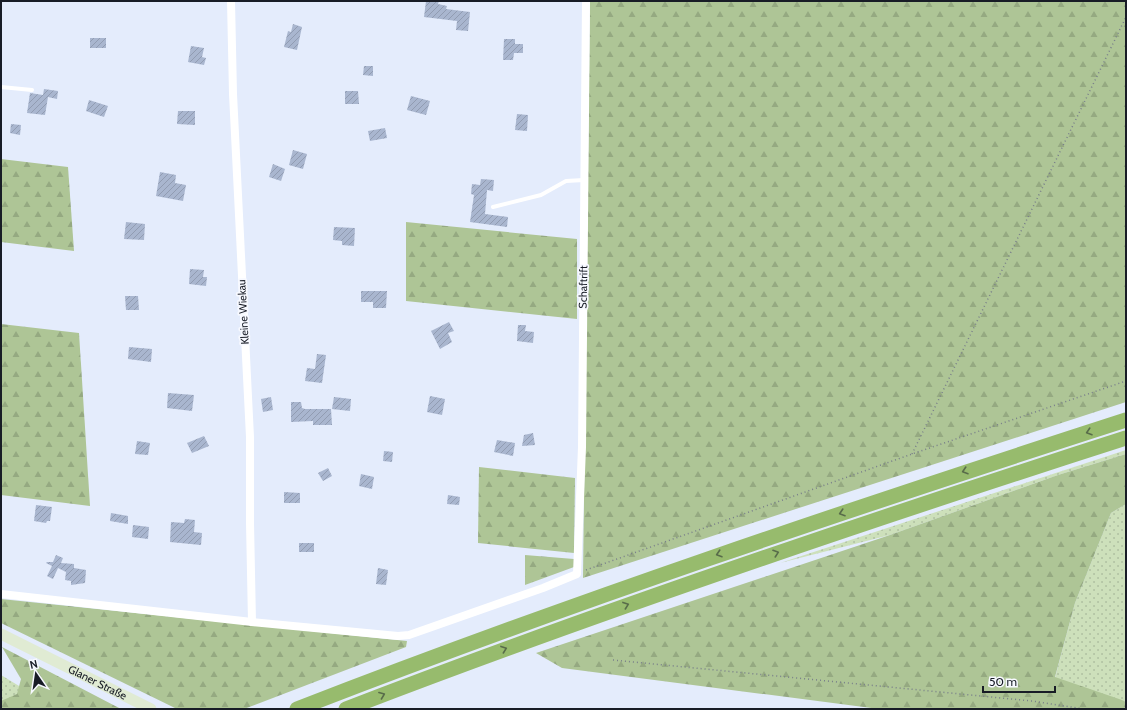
<svg xmlns="http://www.w3.org/2000/svg" width="1127" height="710" font-family="Cabin,sans-serif">
<style>
.grass{fill:url(#grass-dots)}
.forest{fill:url(#forest-firs)}
.building{fill:url(#building-hatch)}
.lines{fill:none;stroke-linecap:round;stroke-linejoin:round}
.path{stroke:#787e8a;stroke-width:1.5;stroke-dasharray:1 3;stroke-linecap:butt}
.lane{stroke:#fff;stroke-width:4}
.street{stroke:#fff;stroke-width:8}
.secondary{stroke:#e0ebd3;stroke-width:11}
.highway{stroke:#97bb6d;stroke-width:15}
.oneway{stroke:#586c4a}
.labels{text-anchor:middle;stroke-width:3.5;stroke-linejoin:round;paint-order:stroke}
.street-label{font-size:11px;fill:#181c26;stroke:#f7f9ff}
</style>
<defs>
<pattern id="grass-dots" width="8" height="8" patternUnits="userSpaceOnUse"><rect width="8" height="8" fill="#cde0bb"/><path d="M2 2h.1M6 6h.1" fill="none" stroke="#afc0a1" stroke-width="1.8" stroke-linecap="round"/></pattern>
<pattern id="forest-firs" width="22" height="20" patternUnits="userSpaceOnUse"><rect width="22" height="20" fill="#aec596"/><path d="M5 1l3.5 6h-7zM16 11l3.5 6h-7z" fill="#95a981"/></pattern>
<pattern id="building-hatch" width="6" height="6" patternUnits="userSpaceOnUse"><rect width="6" height="6" fill="#a9b6cf"/><path d="M-1 1l2-2M0 6l6-6M5 7l2-2" fill="none" stroke="#919cb2"/></pattern>
</defs>
<rect width="100%" height="100%" fill="#e4ecfc"/>
<g class="grass">
<path d="M1126,450V454L1058,475L890,535L780,563Z"/>
<path d="M1126,504V702L1055,678L1075,603L1111,513Z"/>
<path d="M1,675L57,709H1Z"/>
</g>
<g class="forest">
<path d="M590,1H1126V402L583,578Z"/>
<path d="M1,159L68,167L74,251L1,242Z"/>
<path d="M406,222L577,239V319L406,301Z"/>
<path d="M1,324L79,333L90,506L1,495Z"/>
<path d="M1126,454V504L1111,513L1075,603L1055,677L1122,700L1126,702V709H879L562,668L536,653L890,535L1058,475Z"/>
<path d="M479,467L575,478L574,553L478,543Z"/>
<path d="M525,555L574,559V567L525,585Z"/>
<path d="M1,599L407,641L406,647L244,709H177L1,623Z"/>
<path d="M2,647L121,709H1V701L17,694L21,679Z"/>
</g>
<g class="building">
<path d="M426,1H439L438,4L447,6L446,9L470,12L468,31L456,30L457,21L424,17Z"/>
<path d="M293,24L302,27L297,50L284,47L288,31L291,32Z"/>
<rect x="90" y="38" width="16" height="10"/>
<path d="M504,39H515V44H523V53H514L513,60H503Z"/>
<path d="M191,46L204,48L202,57L206,58L204,65L188,62Z"/>
<path d="M364,66H373V76L363,75Z"/>
<path d="M44,89L58,91L57,99L48,97L45,115L27,113L30,93L43,95Z"/>
<path d="M345,91H358L359,104H345Z"/>
<path d="M411,96L430,101L426,115L407,110Z"/>
<path d="M89,100L108,106L104,117L86,111Z"/>
<path d="M178,111H195V125L177,124Z"/>
<path d="M517,114L528,115L527,131L515,130Z"/>
<path d="M11,124L21,125L20,135L10,133Z"/>
<path d="M385,128L387,138L370,141L368,131Z"/>
<path d="M293,150L307,154L303,169L289,165Z"/>
<path d="M273,164L285,169L281,181L269,177Z"/>
<path d="M160,172L176,175L175,183L186,185L183,201L156,196Z"/>
<path d="M481,179L494,180L493,191L487,190L485,214L508,217L507,227L470,222L474,195L471,194L472,184L480,185Z"/>
<path d="M126,222L145,224L144,240L124,239Z"/>
<path d="M334,227L355,228L354,246L342,245V241L333,240Z"/>
<path d="M190,269L204,270L203,277H207L206,286L189,284Z"/>
<path d="M361,291H387L386,308H373V302H361Z"/>
<path d="M125,296H138L139,310H126Z"/>
<path d="M449,322L454,331L448,333L452,342L440,349L431,331Z"/>
<path d="M518,325H526L525,331L534,332L533,343L517,341Z"/>
<path d="M129,347L152,349L151,362L128,359Z"/>
<path d="M317,354L326,355L322,383L305,381L307,368L315,369Z"/>
<path d="M168,393L194,395L192,411L167,408Z"/>
<path d="M430,396L445,399L442,415L427,412Z"/>
<path d="M271,397L273,410L263,412L261,399Z"/>
<path d="M334,397L351,399L350,411L332,409Z"/>
<path d="M291,402H301L302,408L305,409H331L332,425H313V421L291,422Z"/>
<path d="M533,433L535,445L522,446L524,435Z"/>
<path d="M204,436L209,446L192,453L187,443Z"/>
<path d="M497,440L515,443L513,456L494,452Z"/>
<path d="M137,441L150,443L148,455L135,454Z"/>
<path d="M384,451L393,452L392,462L383,461Z"/>
<path d="M328,468L332,476L323,481L318,473Z"/>
<path d="M361,474L374,477L372,489L359,486Z"/>
<path d="M284,492L300,493V503H284Z"/>
<path d="M448,495L460,497L459,505L447,504Z"/>
<path d="M36,505L52,507L50,521H47L46,523L34,521Z"/>
<path d="M111,513L128,516V524L110,521Z"/>
<path d="M185,519L195,520L194,532L202,533L201,545L170,542L171,522L184,523Z"/>
<path d="M133,525L149,527L148,539L132,537Z"/>
<rect x="299" y="543" width="15" height="9"/>
<path d="M56,555L63,558L61,563L74,564V568L86,570L85,583L71,585V581L65,580L66,572L58,568L53,579L47,576L52,566L46,563L47,562H53Z"/>
<path d="M378,568L388,570L386,585L376,584Z"/>
</g>
<g class="lines">
<g class="path">
<path d="M912,454L1126,17"/>
<path d="M586,570L912,454L1126,381"/>
<path d="M613,660L1032,701L1084,709"/>
</g>
<g class="lane">
<path d="M1,87L32,90"/>
<path d="M493,207L541,195L566,181L584,180"/>
</g>
<g class="street">
<path d="M231,1L233,94L250,437V523L252,622"/>
<path d="M1,594L252,622L398,636L409,635L543,588L577,574L582,447L586,1"/>
</g>
<path class="secondary" id="s1" d="M1,634L151,709"/>
<g class="highway">
<path d="M297,709C570,603 847,510 1126,420"/>
<path d="M346,709C603,610 864,522 1126,438"/>
</g>
</g>
<defs><path id="oneway-chevron" d="M-2-3.5L2.5 0L-2 3.5" fill="none" stroke-width="1.6" stroke-linecap="round" stroke-linejoin="round"/></defs>
<g class="oneway">
<use href="#oneway-chevron" transform="translate(1089 432) rotate(162)"/>
<use href="#oneway-chevron" transform="translate(965 471) rotate(162)"/>
<use href="#oneway-chevron" transform="translate(842 513) rotate(162)"/>
<use href="#oneway-chevron" transform="translate(776 553) rotate(-19)"/>
<use href="#oneway-chevron" transform="translate(719 554) rotate(162)"/>
<use href="#oneway-chevron" transform="translate(626 605) rotate(-20)"/>
<use href="#oneway-chevron" transform="translate(504 649) rotate(-20)"/>
<use href="#oneway-chevron" transform="translate(382 695) rotate(-21)"/>
</g>
<g class="labels">
<g class="street-label">
<text transform="translate(583 287) rotate(-89)" y="4">Schaftrift</text>
<text transform="translate(243 312) rotate(-93)" y="4">Kleine Wiekau</text>
<text dy="4" stroke="none"><textPath href="#s1" startOffset="108">Glaner Straße</textPath></text>
</g>
</g>
<rect width="1127" height="710" fill="none" stroke="#181c26" stroke-width="4"/>
<g transform="translate(36 674) rotate(347)" stroke="#f7f9ff" stroke-width="3" paint-order="stroke">
<path d="M0-3L7 15L0 10L-7 15Z" fill="#181c26"/>
<text y="-6" font-size="11" font-weight="bold" text-anchor="middle" fill="#181c26">N</text>
</g>
<path d="M983 686v6h72v-6" fill="none" stroke="#181c26" stroke-width="2"/>
<text x="989" y="686" font-size="12" fill="#181c26" stroke="#f7f9ff" stroke-width="3" paint-order="stroke">50 m</text>
</svg>
